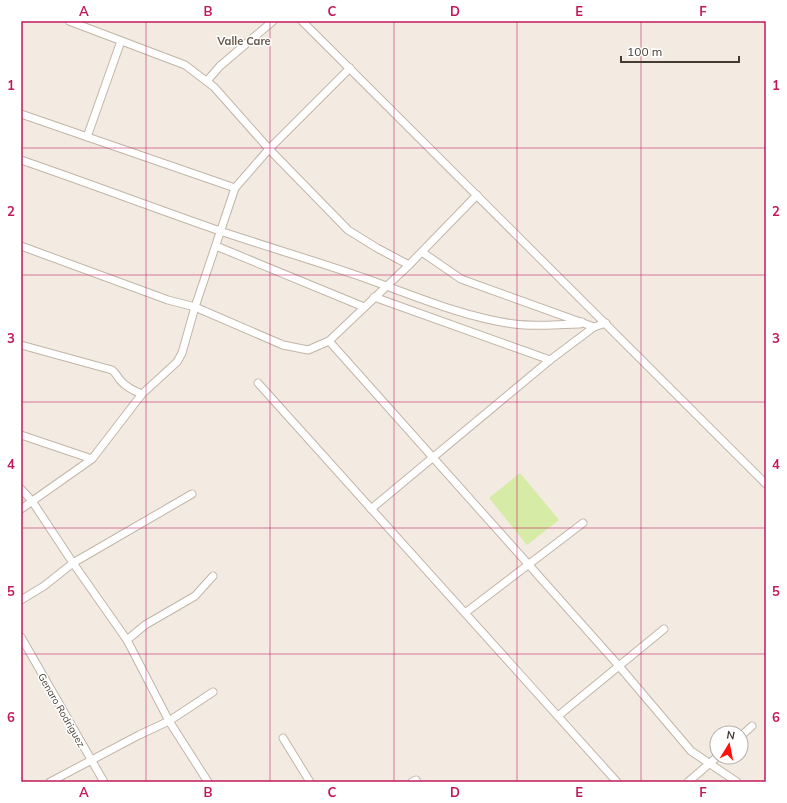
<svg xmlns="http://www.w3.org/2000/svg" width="787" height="803" font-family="Mulish,sans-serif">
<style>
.pitch{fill:#d5eba6}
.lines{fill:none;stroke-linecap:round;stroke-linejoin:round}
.street-casing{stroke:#c1b5a7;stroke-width:9}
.street{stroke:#fff;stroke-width:7}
.grid{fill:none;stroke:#c2185b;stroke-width:1;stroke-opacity:0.55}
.labels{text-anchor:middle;stroke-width:3;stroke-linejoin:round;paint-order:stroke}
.street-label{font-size:10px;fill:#443b32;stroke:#fff}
.neighbourhood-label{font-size:11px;font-weight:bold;fill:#685748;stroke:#fff}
.neatline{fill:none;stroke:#c2185b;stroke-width:1.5}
.grid-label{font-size:13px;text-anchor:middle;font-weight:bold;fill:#c2185b}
</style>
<rect width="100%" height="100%" fill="#f3ebe2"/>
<path class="pitch" d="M520,473L559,520L527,545L489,498Z"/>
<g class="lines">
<g class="street-casing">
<g id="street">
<path d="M69,21L185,65L214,87L269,149L348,230L377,248L409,265"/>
<path d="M302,21L766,484"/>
<path d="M207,81L220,66L273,21"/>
<path d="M21,114L235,188"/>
<path d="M87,137L121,41"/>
<path d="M21,160C88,183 154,208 220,231C262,245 305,258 347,272C402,290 456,316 514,324C536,327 559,324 580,324L582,322"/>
<path d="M21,246L168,300L195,307L283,345L308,350L329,341L409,265L477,195"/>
<path d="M216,246L364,307"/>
<path d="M422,252L461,279L594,327"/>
<path d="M374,297L550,360"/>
<path d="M329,341L619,666L691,751L737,782"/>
<path d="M21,345L112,370C116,373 117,376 120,380C126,387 134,391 142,394"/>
<path d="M258,383L617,782"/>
<path d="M21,435L92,459"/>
<path d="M21,489L32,501L73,563L127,640L169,721L208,782"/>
<path d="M21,509L92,459L142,394L177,362L182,353L195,307L235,188L269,149L350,68"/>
<path d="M371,509L550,360L594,327L606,323"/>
<path d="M21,600L44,586L73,563L192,494"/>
<path d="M465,613L583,523"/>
<path d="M21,637L104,782"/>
<path d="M127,640L145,625L195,596L213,576"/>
<path d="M558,716L664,629"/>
<path d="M741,736L752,726"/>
<path d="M283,738L310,782"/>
<path d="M50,782L139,735L169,721L213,692"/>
<path d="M412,782L416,780L417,782"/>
<path d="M688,782L717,757"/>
</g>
</g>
<use href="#street" class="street"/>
</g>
<path class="grid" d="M146,21V782M270,21V782M394,21V782M517,21V782M641,21V782M21,148H766M21,275H766M21,402H766M21,528H766M21,654H766"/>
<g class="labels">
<g class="street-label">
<text transform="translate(62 710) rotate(60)" y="4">Genaro Rodriguez</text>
</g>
<g class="neighbourhood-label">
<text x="244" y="45">Valle Care</text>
</g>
</g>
<rect width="787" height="803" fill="none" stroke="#ffffff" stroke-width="44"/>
<g transform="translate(729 745) rotate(10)"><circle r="19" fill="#ffffff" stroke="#b4b1ad"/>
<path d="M0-3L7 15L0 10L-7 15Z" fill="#ff110c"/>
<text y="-6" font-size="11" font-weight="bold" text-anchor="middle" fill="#443b32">N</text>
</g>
<path d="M621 56v6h118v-6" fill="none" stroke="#443b32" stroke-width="2"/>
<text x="627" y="56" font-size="12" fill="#443b32" stroke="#ffffff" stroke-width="3" paint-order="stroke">100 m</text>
<rect x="22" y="22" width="743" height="759" class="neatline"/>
<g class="grid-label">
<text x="84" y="16">A</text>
<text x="208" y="16">B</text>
<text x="332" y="16">C</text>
<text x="455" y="16">D</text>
<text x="579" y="16">E</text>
<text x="703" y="16">F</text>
<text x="11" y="90">1</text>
<text x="776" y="90">1</text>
<text x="11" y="216">2</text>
<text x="776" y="216">2</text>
<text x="11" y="343">3</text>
<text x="776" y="343">3</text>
<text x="11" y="469">4</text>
<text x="776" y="469">4</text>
<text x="11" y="596">5</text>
<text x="776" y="596">5</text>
<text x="11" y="722">6</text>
<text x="776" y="722">6</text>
<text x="84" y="797">A</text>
<text x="208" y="797">B</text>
<text x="332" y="797">C</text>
<text x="455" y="797">D</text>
<text x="579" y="797">E</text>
<text x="703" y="797">F</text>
</g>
</svg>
